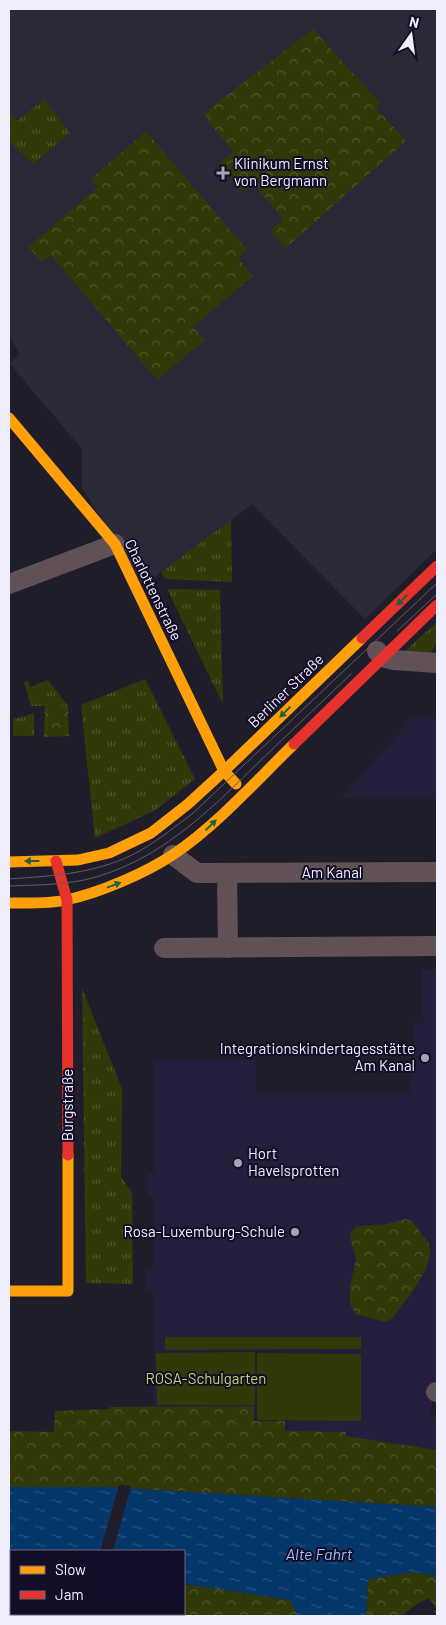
<svg xmlns="http://www.w3.org/2000/svg" width="446" height="1625" font-family="Barlow,sans-serif">
<style>
.built{fill:#241e3c}
.medical{fill:#2b2837}
.grass{fill:url(#grass-tufts)}
.park{fill:url(#park-crowns)}
.garden{fill:#323908}
.water{fill:url(#water-ripples)}
.pier{fill:#201d2b}
.lines{fill:none;stroke-linecap:round;stroke-linejoin:round}
.street{stroke:#615156;stroke-width:20}
.slow{stroke:#ff9f0a;stroke-width:11}
.jam{stroke:#e5322d;stroke-width:11}
.tram{stroke:#625961;stroke-width:1}
.oneway{fill:#22603e}
.poi-dot{fill:#a7a5b4;stroke:#140d27;stroke-width:2}
.labels{text-anchor:middle;stroke-width:4;stroke-linejoin:round;paint-order:stroke}
.poi-label{font-size:15px;fill:#f0eefd;stroke:#140d27;text-anchor:start}
.street-label{font-size:15px;fill:#f0eefd;stroke:#140d27}
.park-label{font-size:15px;fill:#c3d769;stroke:#140d27}
.water-label{font-size:16px;font-style:italic;fill:#99c1f3;stroke:#140d27}
</style>
<defs>
<pattern id="grass-tufts" width="24" height="20" patternUnits="userSpaceOnUse" patternTransform="scale(1.25)"><rect width="24" height="20" fill="#323908"/><path d="M3 7l-1-3M5 7V3M7 7l1-3M15 17l-1-3M17 17v-4M19 17l1-3" fill="none" stroke="#50562d"/></pattern>
<pattern id="park-crowns" width="20" height="18" patternUnits="userSpaceOnUse" patternTransform="scale(1.25)"><rect width="20" height="18" fill="#323908"/><path d="M2 6a3 3 0 1 1 6 0M12 15a3 3 0 1 1 6 0" fill="none" stroke="#50562d"/></pattern>
<pattern id="water-ripples" width="26" height="14" patternUnits="userSpaceOnUse" patternTransform="scale(1.25)"><rect width="26" height="14" fill="#05376b"/><path d="M2 4q2-2 4 0t4 0M15 11q2-2 4 0t4 0" fill="none" stroke="#2a5481"/></pattern>
</defs>
<rect width="100%" height="100%" fill="#201d2b"/>
<g class="built">
<path d="M413,717L437,718V798L343,797Z"/>
<path d="M422,970H437V1384L429,1416L437,1418V1450L346,1436V1432L285,1431V1421H254L253,1406L154,1407V1293L145,1292V1269H153L154,1196H147L148,1173H154V1060H256L255,1093H410L415,1023H423Z"/>
</g>
<path class="medical" d="M9,9H437V549L365,619L252,504L186,555L143,585L82,488V449L9,363L20,353L9,338Z"/>
<g class="grass">
<path d="M44,99L70,133L33,164L9,141V111L17,121Z"/>
<path d="M231,520L232,582L165,579L161,572Z"/>
<path d="M167,589L220,590L223,704Z"/>
<path d="M437,622V643L431,652L437,653V655L403,653Z"/>
<path d="M145,679L195,779L154,811L95,838L81,705Z"/>
<path d="M48,680L68,706H31L24,682L28,681L30,687Z"/>
<path d="M34,713V736H13V718H19Z"/>
<path d="M82,988L122,1089L121,1177L132,1193L133,1284L86,1283Z"/>
</g>
<g class="park">
<path d="M313,29L380,103L376,108L406,141L286,248L270,231L283,219L253,183L242,191L219,164L233,152L212,126L204,113Z"/>
<path d="M146,131L247,250L238,258L253,276L193,327L205,340L157,380L51,255L42,262L28,247L98,187L91,179Z"/>
<path d="M45,706H68L69,736L44,737Z"/>
<path d="M406,1219C413,1221 416,1226 420,1232C423,1236 427,1240 429,1244C437,1264 403,1304 392,1319L386,1322L355,1314L350,1303V1288L356,1258L350,1237L352,1231L357,1226L387,1224Z"/>
<path d="M254,1406V1421H285V1431L346,1432V1436L437,1450V1507L106,1487H9V1431L54,1432L55,1411L110,1409V1407Z"/>
<path d="M9,1567H11V1614H184V1584L290,1600L298,1616H9Z"/>
<path d="M413,1572L437,1576V1616L434,1611L437,1609L429,1598L418,1603L402,1616H366L368,1579Z"/>
</g>
<g class="garden">
<path d="M165,1337H361V1349L165,1350Z"/>
<path d="M255,1352V1405H157L156,1353Z"/>
<path d="M257,1353L361,1354V1421L257,1420Z"/>
</g>
<path class="water" d="M9,1487H106L437,1507V1576L413,1572L368,1579L366,1616H298L290,1600L184,1584V1551H11V1567H9Z"/>
<path class="pier" d="M119,1485L131,1486L113,1551H100Z"/>
<g class="lines">
<g class="street">
<path d="M9,584L115,544"/>
<path d="M377,651L382,657L394,660L437,663"/>
<path d="M173,855L197,873L437,872"/>
<path d="M227,873L228,948"/>
<path d="M164,948L437,946"/>
<path d="M436,1392H437"/>
</g>
<g class="slow">
<path d="M9,418L115,544L224,771L236,784"/>
<path d="M9,862L78,860L109,853L151,833L188,804L224,771L362,638"/>
<path d="M9,903C28,903 48,904 66,900C99,893 146,873 174,854C218,824 256,781 294,744"/>
<path d="M9,1291H68V1155"/>
</g>
<g class="jam">
<path d="M362,638L437,566"/>
<path d="M294,744L437,605"/>
<path d="M56,861L67,900L68,1155"/>
</g>
<g class="tram">
<path d="M397,631L437,594"/>
<path d="M9,879C51,876 93,874 132,855C154,844 173,828 192,814L437,583"/>
<path d="M9,886C34,885 60,885 84,880C156,864 208,812 258,763C289,733 320,704 351,674"/>
</g>
</g>
<defs><path id="oneway-solid" d="M-6-.8H1V-3.2L6.5 0L1 3.2V.8H-6Z" transform="scale(1.25)"/></defs>
<g class="oneway">
<use href="#oneway-solid" transform="translate(402 600) rotate(135)"/>
<use href="#oneway-solid" transform="translate(285 712) rotate(136)"/>
<use href="#oneway-solid" transform="translate(211 825) rotate(-44)"/>
<use href="#oneway-solid" transform="translate(32 861) rotate(-180)"/>
<use href="#oneway-solid" transform="translate(114 885) rotate(-20)"/>
</g>
<g class="poi-dot">
<path d="M220.5 165.5h5v5h5v5h-5v5h-5v-5h-5v-5h5z"/>
<circle cx="425" cy="1058" r="5"/>
<circle cx="238" cy="1163" r="5"/>
<circle cx="295" cy="1232" r="5"/>
</g>
<g class="labels">
<g class="poi-label">
<text x="234" y="169">Klinikum Ernst<tspan x="234" dy="17">von Bergmann</tspan></text>
<text x="415" y="1054" text-anchor="end">Integrationskindertagesstätte<tspan x="415" dy="17">Am Kanal</tspan></text>
<text x="248" y="1159">Hort<tspan x="248" dy="17">Havelsprotten</tspan></text>
<text x="285" y="1237" text-anchor="end">Rosa-Luxemburg-Schule</text>
</g>
<g class="street-label">
<text transform="translate(153 590) rotate(64)" y="5">Charlottenstraße</text>
<text transform="translate(286 691) rotate(-44)" y="5">Berliner Straße</text>
<text x="332" y="878">Am Kanal</text>
<text transform="translate(68 1105) rotate(-90)" y="5">Burgstraße</text>
</g>
<g class="park-label">
<text x="206" y="1384">ROSA-Schulgarten</text>
</g>
<g class="water-label">
<text x="319" y="1560">Alte Fahrt</text>
</g>
</g>
<rect width="446" height="1625" fill="none" stroke="#f0eefd" stroke-width="20"/>
<rect x="10" y="1550" width="175" height="65" fill="#140d27" stroke="#6c677d"/>
<rect x="20" y="1566" width="25" height="8" fill="#ff9f0a" stroke="#6c677d"/>
<text x="55" y="1575" font-size="15" fill="#f0eefd">Slow</text>
<rect x="20" y="1591" width="25" height="8" fill="#e5322d" stroke="#6c677d"/>
<text x="55" y="1600" font-size="15" fill="#f0eefd">Jam</text>
<g transform="translate(411 35) rotate(14)" stroke="#140d27" stroke-width="4" paint-order="stroke">
<path d="M0-4L9 19L0 12L-9 19Z" fill="#f0eefd"/>
<text y="-8" font-size="14" font-weight="bold" text-anchor="middle" fill="#f0eefd">N</text>
</g>
</svg>
